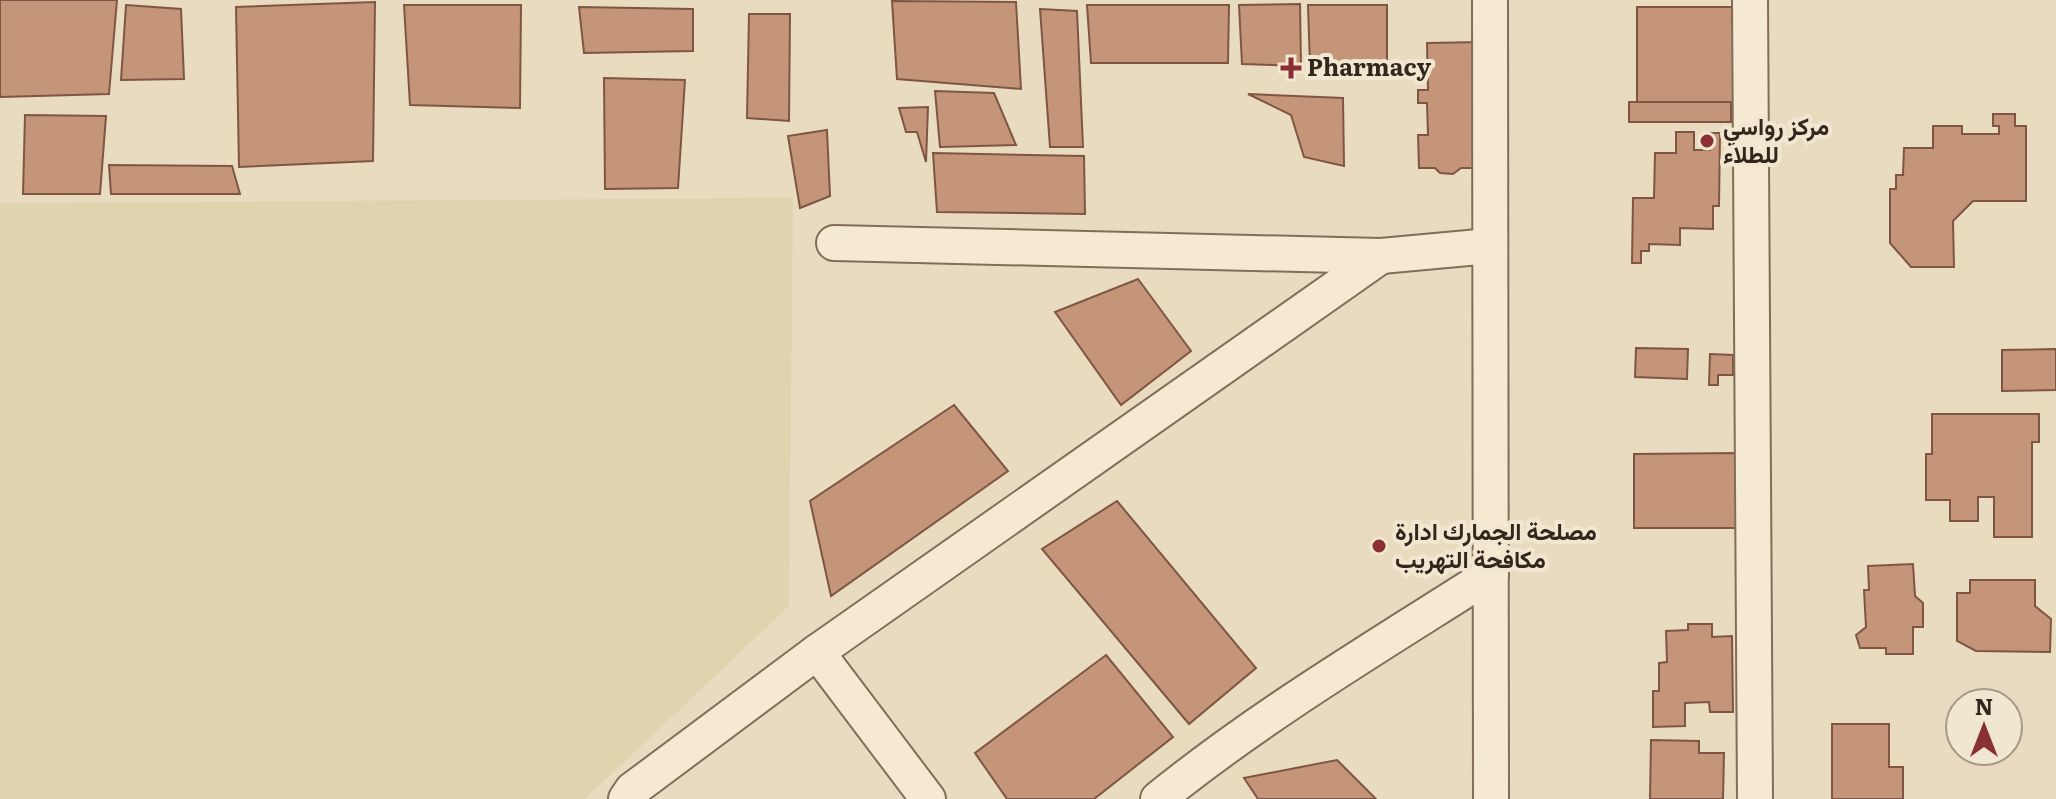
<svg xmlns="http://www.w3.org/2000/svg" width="2056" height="799" font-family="Literata,Vazirmatn,serif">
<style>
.farmland{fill:#ded4ae}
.building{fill:#c49579;stroke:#7e5642;stroke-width:2}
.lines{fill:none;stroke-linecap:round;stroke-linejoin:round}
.minor-casing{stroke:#816d5a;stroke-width:38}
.minor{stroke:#f5e9d2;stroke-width:34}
.poi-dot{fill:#8a2f34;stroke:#f1e6cf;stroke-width:3}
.labels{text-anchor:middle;stroke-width:8;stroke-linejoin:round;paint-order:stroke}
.poi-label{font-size:24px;font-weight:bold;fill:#32261d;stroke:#f1e6cf;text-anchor:start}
</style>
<rect width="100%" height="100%" fill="#e9dbc0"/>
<path class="farmland" d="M793,198L789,606L585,799H0V203Z"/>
<g class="building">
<path d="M0,0H117L109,94L0,97Z"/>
<path d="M892,1L1016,2L1021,89L897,79Z"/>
<path d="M375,2L373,161L239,167L236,7Z"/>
<path d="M1300,4L1301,66L1242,64L1239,5Z"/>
<path d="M126,5L181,9L184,79L121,80Z"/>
<path d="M404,5H521L520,108L410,105Z"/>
<path d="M1087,5H1229L1228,63H1091Z"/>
<path d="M1308,5H1387V62L1310,66Z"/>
<path d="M579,7L693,9V51L584,53Z"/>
<path d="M1637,7H1732V24H1742V102H1637Z"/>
<path d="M1040,9L1077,11L1083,147H1050Z"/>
<path d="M749,14H790L789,121L747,118Z"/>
<path d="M1481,42L1476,168H1461L1453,174L1440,173L1435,168H1419L1418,135H1428L1427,103H1418V90H1428L1427,43Z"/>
<path d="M604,78L685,80L678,188L605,189Z"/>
<path d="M935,91L994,93L1016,145L940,147Z"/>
<path d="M1248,94L1343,98L1344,166L1304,157L1291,115Z"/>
<rect x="1629" y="102" width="102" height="20"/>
<path d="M928,107L926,162L917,132H906L899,108Z"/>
<path d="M1993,114H2015V126H2026V201H1973L1953,221L1954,267H1911L1890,243V189H1896V175H1903L1904,148H1933V126H1962V134H1999V126H1993Z"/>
<path d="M25,115L106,116L100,194H23Z"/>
<path d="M827,130L830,196L800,208L788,136Z"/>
<path d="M1676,132H1694V150H1710V133H1720L1719,206H1713V229L1680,228V245L1649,244V251H1641V263H1632L1633,198H1654L1655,153H1676Z"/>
<path d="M933,153L1084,156L1085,214L937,212Z"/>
<path d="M109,165L232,166L240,194H111Z"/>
<path d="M1138,279L1191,351L1121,405L1055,312Z"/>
<path d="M1636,348L1688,349L1687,379L1635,377Z"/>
<path d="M2056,349V390L2002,391V350Z"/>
<path d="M1710,354L1733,355V375H1718V385H1709Z"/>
<path d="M954,405L1008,471L831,596L810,501Z"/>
<path d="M1932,414H2039V442H2032V537H1994V497H1978V521H1950V500H1926V454H1932Z"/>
<path d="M1739,453V528H1634V454Z"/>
<path d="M1117,501L1256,668L1189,724L1042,549Z"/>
<path d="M1913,564L1915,596L1923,603V627H1913V654H1886V648H1860L1856,635L1866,627L1864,590H1869L1868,566Z"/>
<path d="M1970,580H2035V606L2051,619L2050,652L1976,651L1957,641V593H1970Z"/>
<path d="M1688,624H1712V637L1732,636L1733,712H1710L1709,702L1685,703V726L1653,727V691H1659V663L1667,662L1666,631L1688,630Z"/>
<path d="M1106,655L1173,737L1094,799H1007L975,753Z"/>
<path d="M1832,724H1889V767H1903V799H1832Z"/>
<path d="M1651,740L1699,741V753H1724L1723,799H1650Z"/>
<path d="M1337,760L1376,799H1258L1244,778Z"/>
</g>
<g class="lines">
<g class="minor-casing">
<g id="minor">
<path d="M1490,0L1491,799"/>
<path d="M1750,0L1755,799"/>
<path d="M834,243L1381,256L1490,246"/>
<path d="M817,652L928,799"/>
<path d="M626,799L632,790L817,652L1381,256"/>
<path d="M1158,799C1262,715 1378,646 1491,574"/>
</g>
</g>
<use href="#minor" class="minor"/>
</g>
<g class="poi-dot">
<path d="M1287 56h8v8h8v8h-8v8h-8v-8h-8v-8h8z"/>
<circle cx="1707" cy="141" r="8"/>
<circle cx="1379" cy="546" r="8"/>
</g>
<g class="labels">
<g class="poi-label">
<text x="1307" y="76">Pharmacy</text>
<text x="1723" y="135">مركز رواسي<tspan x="1723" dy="28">للطلاء</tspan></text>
<text x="1395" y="540">مصلحة الجمارك ادارة<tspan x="1395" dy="28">مكافحة التهريب</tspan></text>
</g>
</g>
<g transform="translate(1984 727)"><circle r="38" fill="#f1e6cf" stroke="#a59988" stroke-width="2"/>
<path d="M0-6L14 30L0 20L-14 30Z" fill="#8a2f34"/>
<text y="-12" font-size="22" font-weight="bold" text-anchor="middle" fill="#32261d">N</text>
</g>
</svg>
